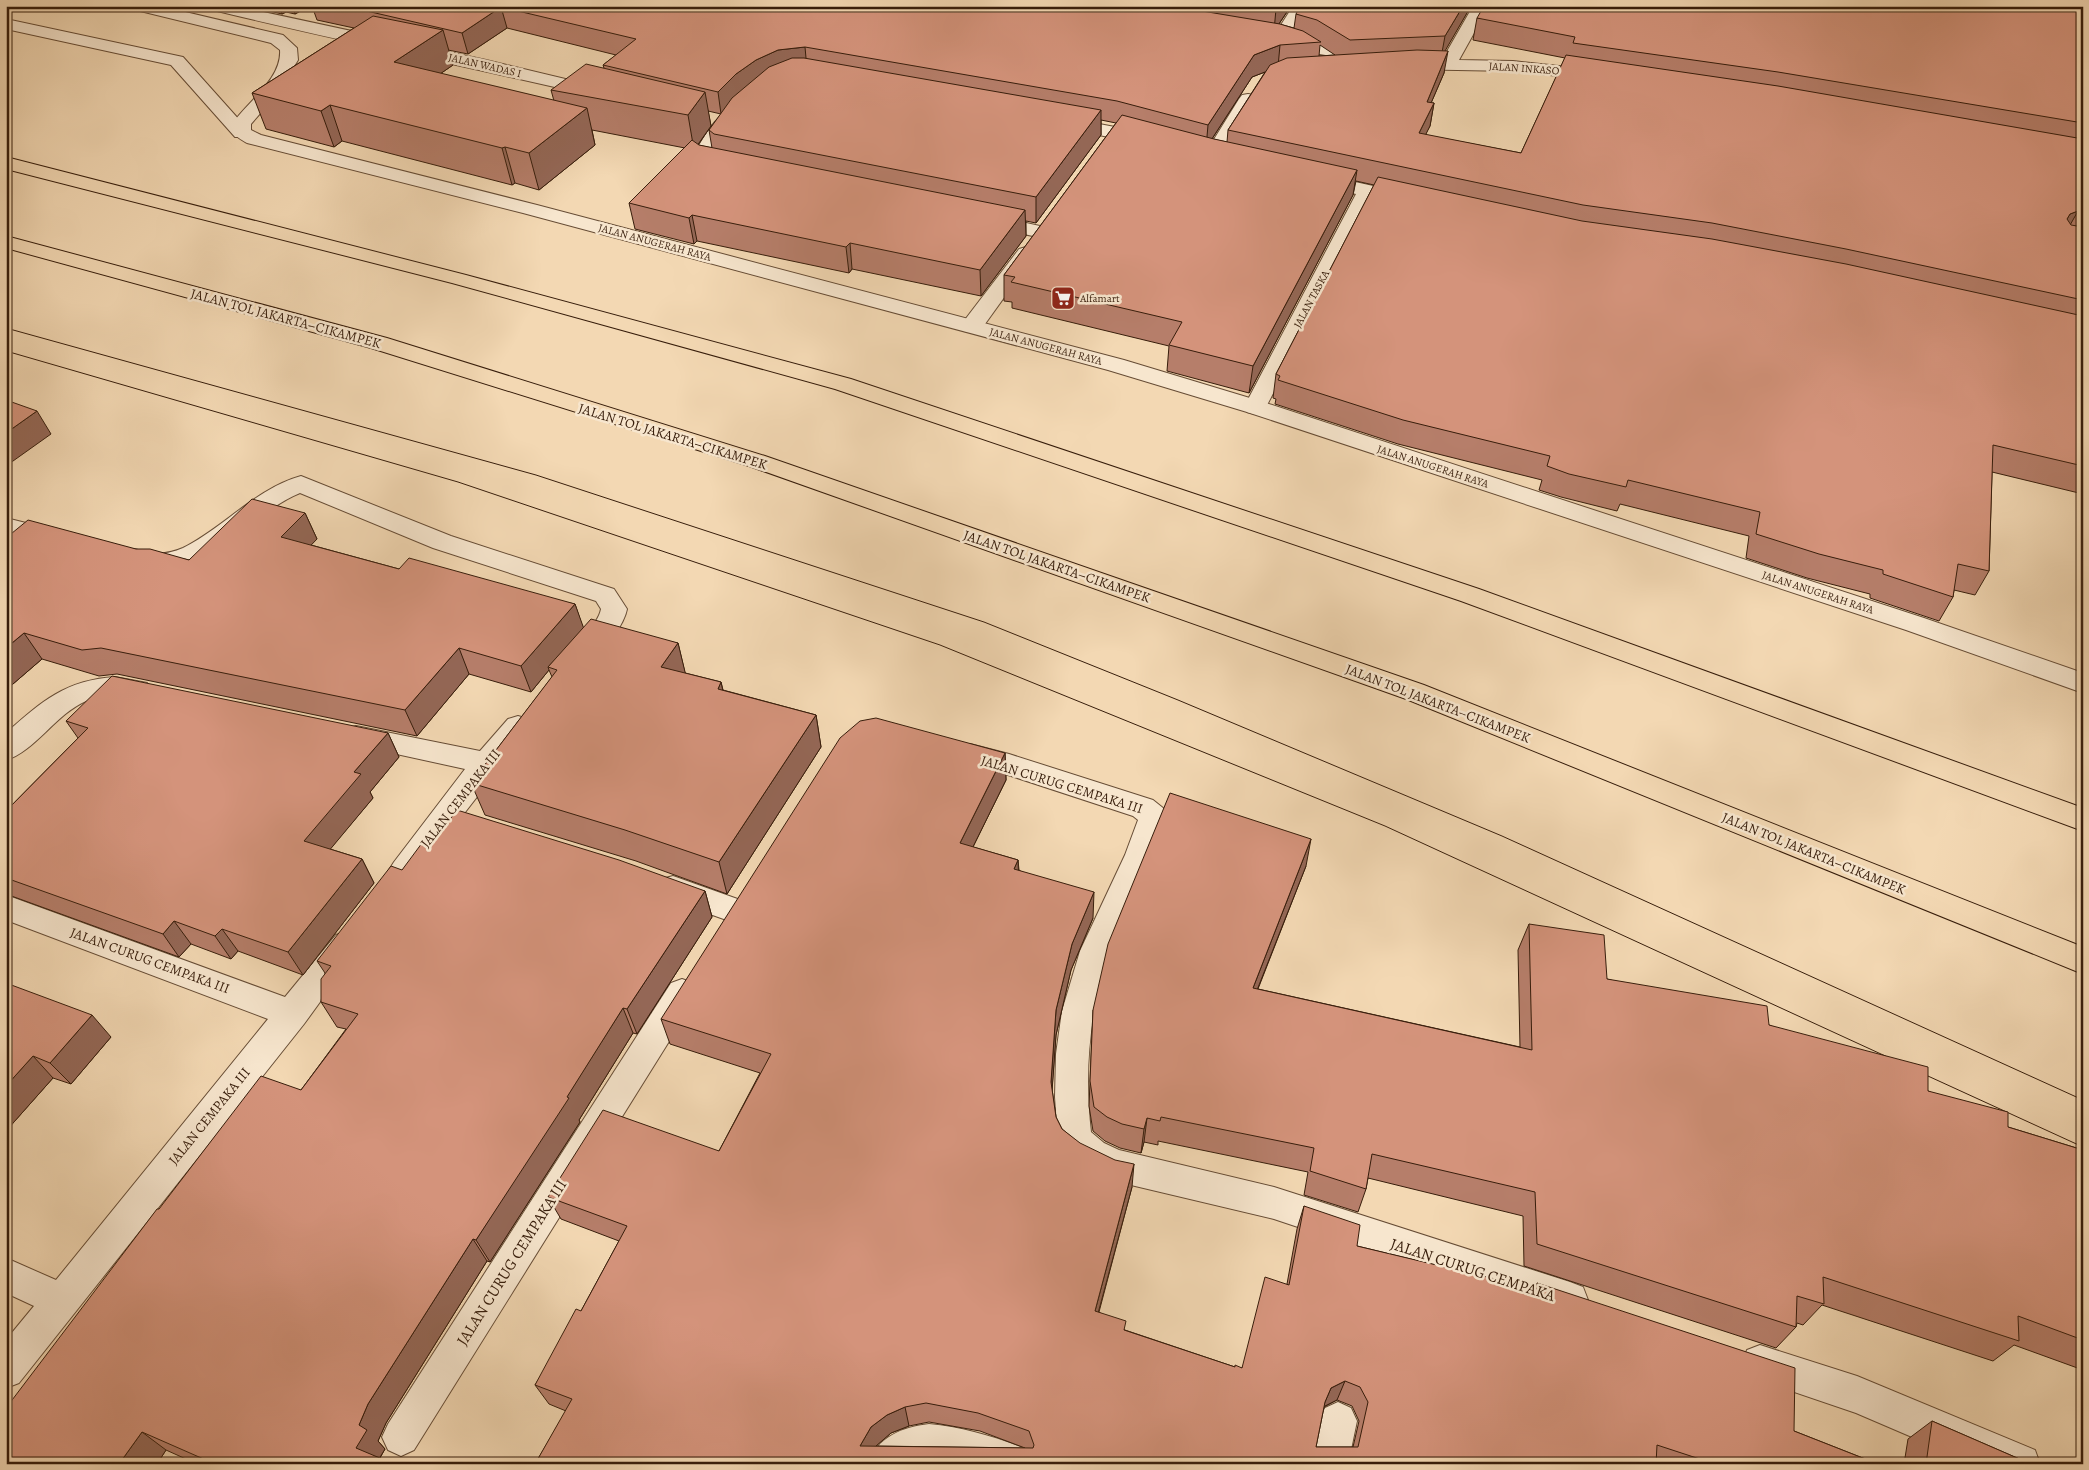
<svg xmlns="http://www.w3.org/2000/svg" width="2089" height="1470" font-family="Alegreya,serif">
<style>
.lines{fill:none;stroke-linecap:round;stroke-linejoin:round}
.service-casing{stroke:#664c35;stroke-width:2}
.minor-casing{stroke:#664c35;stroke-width:2}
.tertiary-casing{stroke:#664c35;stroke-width:2}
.motorway-casing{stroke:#371d0b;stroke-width:2}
.service{fill:#f7e6ce;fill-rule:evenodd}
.minor{fill:#f7e6ce;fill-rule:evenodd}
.tertiary{fill:#f7e6ce;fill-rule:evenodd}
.motorway{fill:#f3d8b3;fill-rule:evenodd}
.tram{stroke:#371d0b;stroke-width:1}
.wall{fill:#b67e6a;stroke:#371d0b;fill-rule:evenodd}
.shaded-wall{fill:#946756;stroke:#371d0b}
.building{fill:#d4937b;stroke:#371d0b;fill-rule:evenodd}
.labels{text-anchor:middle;stroke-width:5;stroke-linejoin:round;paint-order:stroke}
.far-street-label{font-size:11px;fill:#371d0b;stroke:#f7e6ce}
.far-poi-label{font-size:11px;fill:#371d0b;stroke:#f7e6ce;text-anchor:start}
.street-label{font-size:14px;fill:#371d0b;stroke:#f7e6ce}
.near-street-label{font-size:16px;fill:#371d0b;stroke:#f7e6ce}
</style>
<rect width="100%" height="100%" fill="#f3d8b3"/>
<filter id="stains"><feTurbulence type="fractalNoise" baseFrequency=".004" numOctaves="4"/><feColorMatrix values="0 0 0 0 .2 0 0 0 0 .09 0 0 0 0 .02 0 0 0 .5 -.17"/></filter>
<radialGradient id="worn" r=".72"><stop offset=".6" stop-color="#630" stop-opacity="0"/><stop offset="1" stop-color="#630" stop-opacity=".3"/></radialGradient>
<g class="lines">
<g class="service-casing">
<path id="service" d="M6,19L183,57L251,133L249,137H235L171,65L6,29Z"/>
</g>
<g class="minor-casing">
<g id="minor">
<path d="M207,6H236L486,60L603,88L606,92L603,96L597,97C468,66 338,41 209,9Z"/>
<path d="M1293,6H1309L1286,43H1274L1272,39Z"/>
<path d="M1473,6H1489L1459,60L1513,61L1596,70L1602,71L1605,75L1602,79L1596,80L1513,71L1401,69L1398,65L1401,61L1442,60Z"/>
<path d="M1307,42L1350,49L1353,53L1350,57L1344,58L1301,51L1298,47L1301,43Z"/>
<path d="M1248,94L1254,95L1257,99L1221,157L1219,161H1205L1203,157L1239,99L1242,95Z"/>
<path d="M735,108L741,109L744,113L731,126L711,155L713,158L731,164L733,168L731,172L724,174L698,166L693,155C703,140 716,112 735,108Z"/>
<path d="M1063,117L1146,133L1153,135L1155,139L1153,143L1146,145L1057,126L1054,122L1057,118Z"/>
<path d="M1319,174L1414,195L1417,199L1414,203L1407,205L1374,198L1266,407L1263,412L1255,414L1247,412L1244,407L1356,194L1312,184L1309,180L1312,176Z"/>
<path d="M989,215L1049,228L1052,232L1049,236L1042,238L982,225L979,221L982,217Z"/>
<path d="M1026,247L1033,249L1036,253L980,331L972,332L964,331L961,326L964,321L1019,249Z"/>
<path d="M301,476L451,536L614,589L627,609C624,625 606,648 593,658C587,662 580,661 574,659L570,652C578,637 598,626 601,609L596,601L433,548L300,493C247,514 203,587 139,569L136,563L139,557C156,552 165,556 183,548C225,527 255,489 301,476Z"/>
<path d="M6,518L62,532L65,538L62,544L53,546L6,534Z"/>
<path d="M115,677L147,683L151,690L147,697C128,703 107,693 86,701C56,714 34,752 6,760V733C42,701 66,680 115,677Z"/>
<path d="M518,716L528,719L532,726L414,878L404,882L394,878L389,870L394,862L465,769L346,743L342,736L346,729L356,726L480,751L508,719Z"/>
<path d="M970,744L1009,754L1153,800L1163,808L1167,816C1154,863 1129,904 1112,949C1089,1007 1084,1071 1091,1132L1104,1143L1119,1150L1274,1187L1570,1282L1583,1287L1588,1300L1583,1313L1570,1318L1274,1219L1114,1181L1080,1165L1063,1151L1058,1140L1055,1097L1056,1054L1062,1011L1080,951L1125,855L1138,820L1133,816L1008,775L960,762L956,755L960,748Z"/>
<path d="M673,876L746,902L750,911L746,920L735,923L662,897L658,888L662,879Z"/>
<path d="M6,895L285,997L336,935L347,931L358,935L362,944L304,1024L19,1383L6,1388V1340L34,1306L6,1293V1258L56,1280L268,1019L6,920Z"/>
<path d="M682,979L693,983L698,993L693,1003L414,1450L401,1456L388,1450L382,1437L388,1424L671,983Z"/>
<path d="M1760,1345L1857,1376L2035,1450L2040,1464H1975L1856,1413L1747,1376L1742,1363L1747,1350Z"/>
<path d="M1338,1402L1351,1408L1357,1421L1348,1464H1310L1319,1421L1325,1408Z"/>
<path d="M929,1424C963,1427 996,1437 1028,1450L1033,1464H867C878,1437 902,1427 929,1424Z"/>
</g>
</g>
<g class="tertiary-casing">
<path id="tertiary" d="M130,6H160L283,35L297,48L298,60L277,94L251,124V130L261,135L537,205L1124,360L1263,402L1924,618L2083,673V693L1906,630L1247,412L1108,370L523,213L247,143C237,137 233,136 233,123C248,101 282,79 280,50L271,43L132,9Z"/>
</g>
<g class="motorway-casing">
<g id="motorway">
<path d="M6,157L466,275L851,379L1479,589L2083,808V831L1461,601L835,389L452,283L6,169Z"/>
<path d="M6,236L387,338L765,456L1424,685L2083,947V974L1406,699L749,466L371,348L6,248Z"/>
</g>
</g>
<use href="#service" class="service"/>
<use href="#minor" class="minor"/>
<use href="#tertiary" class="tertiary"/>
<use href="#motorway" class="motorway"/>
<g class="tram">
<path d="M6,328L536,475L984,622L1178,700L1502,836L2083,1100"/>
<path d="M6,351L458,482L940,645L1385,826L1894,1060"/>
<path d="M1917,1071L2083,1147"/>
</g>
</g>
<g class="wall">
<path d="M249,6H310L295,14L286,12L282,14Z"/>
<path d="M312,6H1291L1279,24L1294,28L1296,14L1471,6L1445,50L1444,73L1431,103H1434L1430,126L1425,135L1521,153L1565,58L1473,40L1477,18L2083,6V494L1992,472L1989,571L1975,595L1954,590L1953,597L1939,621L1870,598V594L1807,578L1746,558L1749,536L1620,504L1617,511L1561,497L1539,490L1542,480L1398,444L1275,404L1276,399L1273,398L1276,374L1374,185L1356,181L1353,195L1249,393L1167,371L1169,346L1012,308V302L1004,301V275L1116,123L1101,120V135L1036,223L1026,221V236L981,296L852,269L849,273L697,241L694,244L635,229L629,203L685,148L592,130L595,145L539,190L515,183L512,185L342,141L334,147L266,129L252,93L354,28L317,20ZM507,28L616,55L603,65L604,68L551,90L554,101L440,74L453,65L448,50L468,54ZM1320,45L1335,55L1319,56ZM1265,72L1228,130L1227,142L1212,139L1252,77ZM708,111L721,114L709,130L712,148L698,145L711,126Z"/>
<path d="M305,513L317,539L311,545L399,569L575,604L583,628L678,643L685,673L721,682L723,690L816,715L821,747L727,894L636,861L485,815L471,783L552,677L549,670L531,692L469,674L417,736L117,674L99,676L42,659L6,690V538L136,549L189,560Z"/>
<path d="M66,721L388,733L399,757L370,792L373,798L330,849L362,859L374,883L303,975L238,951L231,959L191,944L179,957L6,894V811L78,738Z"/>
<path d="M1005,753L1006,780L973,847L1018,860L1019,870L1093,918L1071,970L1056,1035L1052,1089L1056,1117L1062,1129L1132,1187L1099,1312L1125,1330L1235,1367L1242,1368L1287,1284L1297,1229L1304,1206L1357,1246L1534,1289L1537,1283L1794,1431L1878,1464H535L566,1411L549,1404L535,1385L581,1311L619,1241L561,1219L548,1197L719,1151L760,1073L670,1044L661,1019ZM1337,1400L1352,1406L1359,1421L1353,1447H1316L1324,1407ZM929,1422L980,1431L1025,1448L876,1446L891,1433L909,1426Z"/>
<path d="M433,842L705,891L712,917L637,1034L633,1033L579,1120L580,1122L490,1262L487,1261L386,1423L378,1441L385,1449L380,1458L394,1464H197L166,1450L157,1464H6L159,1209L301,1090L346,1029L337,1027L321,1002L325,973L317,961L402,870Z"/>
<path d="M1306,866L1258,989L1520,1047L1518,950L1529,924L1607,979L1769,1025L1928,1091L2008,1127L2083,1150V1370L2014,1345L1993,1361L1822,1305L1803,1325L1797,1323L1796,1327L1776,1348L1524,1266L1523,1216L1368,1178L1366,1189L1358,1212L1304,1195L1308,1172L1158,1141V1145L1144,1142L1141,1153L1120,1148L1105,1141L1093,1131L1089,1106L1093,1010Z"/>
<path d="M6,983L111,1037L71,1084L53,1078L6,1131Z"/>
<path d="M1932,1421L2031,1464H1904L1908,1439Z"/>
</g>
<g class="shaded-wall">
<path d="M279,6H284L286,12L282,14Z"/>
<path d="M292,6H310L295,14Z"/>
<path d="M1279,6H1291L1274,31L1276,9Z"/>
<path d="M1463,6H1471L1441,58L1445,36Z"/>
<path d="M501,7L507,28L468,54L462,33Z"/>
<path d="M443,30L453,65L405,98L394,62Z"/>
<path d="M1280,45L1278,67L1252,77L1206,148L1208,125L1254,55Z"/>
<path d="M805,47L807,69L721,114L718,92L736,74L756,60L778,50Z"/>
<path d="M1448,51L1444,73L1422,124L1427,102Z"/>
<path d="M705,92L711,126L694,150L688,115Z"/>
<path d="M1434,103L1430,126L1415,156L1419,133Z"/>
<path d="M330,105L342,141L334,147L321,111Z"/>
<path d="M587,108L595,145L539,190L529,153Z"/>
<path d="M1101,110V135L1036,223V197Z"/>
<path d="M505,147L515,183L512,185L502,148Z"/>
<path d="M1357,170L1353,195L1249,393L1253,366Z"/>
<path d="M1025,210L1026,236L981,296L980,270Z"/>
<path d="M2078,211L2065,234L2067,219L2070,214Z"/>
<path d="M692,215L697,241L694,244L689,218Z"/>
<path d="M850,243L852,269L849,273L846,247Z"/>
<path d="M37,411L51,434L6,466V433Z"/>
<path d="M305,513L317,539L294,563L281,537Z"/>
<path d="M575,604L584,629L548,667L549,670L531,692L521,666Z"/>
<path d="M24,633L42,659L6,690V648Z"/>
<path d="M678,643L686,676L661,667Z"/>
<path d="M459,648L469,674L417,736L405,710Z"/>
<path d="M721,682L728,715L718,689Z"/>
<path d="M816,715L821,747L727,894L719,862Z"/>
<path d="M388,733L399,757L370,792L373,798L318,864L304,841L354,772Z"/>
<path d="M1005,753L1006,780L962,869L960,843Z"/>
<path d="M1311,839L1306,866L1248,1013L1253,988Z"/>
<path d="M362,859L374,883L303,975L288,952Z"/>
<path d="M1018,860L1019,886L1014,869Z"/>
<path d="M705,891L712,917L637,1034L627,1009Z"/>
<path d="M1094,892L1093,918L1071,970L1056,1035L1051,1106V1082L1056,1010L1072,944Z"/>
<path d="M174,921L191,944L179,957L163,934Z"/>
<path d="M222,929L238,951L231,959L215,936Z"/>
<path d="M623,1008L633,1033L579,1120L580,1122L490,1262L476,1240Z"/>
<path d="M92,1015L111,1037L71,1084L50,1063Z"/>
<path d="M33,1056L53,1078L6,1131V1086Z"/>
<path d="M1147,1118L1144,1142L1141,1153L1144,1129Z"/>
<path d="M1134,1164L1132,1187L1093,1332L1095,1311Z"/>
<path d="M473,1239L487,1261L386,1423L378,1441L385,1449L376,1464L356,1448L359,1425L368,1404Z"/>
<path d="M1345,1381L1337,1400L1323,1407L1325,1402L1331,1388Z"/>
<path d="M905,1407L909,1426L891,1433L876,1446L866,1464L860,1446L871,1427L887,1415Z"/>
<path d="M142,1432L166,1450L157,1464H119Z"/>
</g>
<g class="building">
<path d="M345,6H1172L1280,24L1303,31L1321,42L1280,45L1254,55L1208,125L1117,101L805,47L778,50L756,60L736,74L718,92L603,65L636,39L501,7L462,33Z"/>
<path d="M1258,6H1279L1276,9Z"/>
<path d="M1300,6H1463L1445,36L1350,40L1317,20L1296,14Z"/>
<path d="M1484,6H2083V123L1778,72L1573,43L1575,37L1477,18Z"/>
<path d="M373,16L443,30L394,62L587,108L529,153L505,147L502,148L330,105L321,111L252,93Z"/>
<path d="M1417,50L1448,51L1427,102L1434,103L1419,133L1521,153L1566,55L1778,86L2083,139V212L2078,211L2070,214L2067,219L2071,225L2083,227V300L1846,249L1712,223L1583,205L1228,130L1270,65L1287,58Z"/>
<path d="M792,58H804L1101,110L1036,197L714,134L709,130L732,98L769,67Z"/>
<path d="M586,64L705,92L688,115L551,90Z"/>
<path d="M1122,115L1214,139L1357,170L1253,366L1169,345L1182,322L1011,282L1015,277L1004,275Z"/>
<path d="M692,140L699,145L1025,210L980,270L850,243L846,247L692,215L689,218L629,203Z"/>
<path d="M1378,177L1582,221L1712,239L1846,264L2083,316V466L1993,445L1989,571L1958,564L1953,597L1883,574V570L1819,554L1756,534L1760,512L1628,480L1626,487L1569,474L1547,466L1550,456L1403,420L1278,380L1280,376L1276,374Z"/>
<path d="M6,400L37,411L6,433Z"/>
<path d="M252,499L305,513L281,537L399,569L409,558L575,604L521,666L459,648L405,710L101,648L82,650L24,633L6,648V538L28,520L136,549H150L189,560Z"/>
<path d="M591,619L678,643L661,667L721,682L718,689L816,715L719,862L625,830L471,783L557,670L548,667Z"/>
<path d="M112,676L388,733L354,772L361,774L304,841L362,859L288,952L222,929L215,936L174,921L163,934L6,878V811L88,728L66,721Z"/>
<path d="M876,718L1005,753L960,843L1018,860L1014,869L1094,892L1072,944L1056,1010L1051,1082L1056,1117L1062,1129L1080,1143L1115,1160L1134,1164L1095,1311L1126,1321L1124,1330L1235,1367V1365L1242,1368L1265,1277L1289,1285L1304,1206L1360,1225L1357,1246L1537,1289V1283L1795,1368L1794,1431L1878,1464H1715L1657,1445L1656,1464H535L572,1399L535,1385L576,1309L581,1311L627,1226L548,1197L603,1110L719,1151L771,1054L661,1019L840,738L860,721ZM1345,1381L1360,1387L1368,1402L1358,1447H1316L1325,1402L1331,1388ZM926,1403L978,1413L1029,1431L1034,1445L1033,1448L860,1446L871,1427L887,1415L905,1407Z"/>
<path d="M1170,793L1311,839L1253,988L1532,1050L1529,924L1604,935L1607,979L1767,1006L1769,1025L1928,1067V1091L2008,1112V1127L2083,1150V1340L2018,1316L2019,1341L1823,1277L1824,1304L1797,1296L1796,1327L1537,1244L1535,1192L1372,1154L1366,1189L1310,1171L1314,1148L1161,1117L1160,1121L1147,1118L1144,1129L1122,1124L1107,1117L1094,1107L1090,1081L1093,1010L1108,944Z"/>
<path d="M457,810L619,860L705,891L627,1009L623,1008L567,1097L569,1098L476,1240L473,1239L368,1404L359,1425L367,1430L356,1448L394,1464H215L142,1432L119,1464H6V1408L157,1209H159L261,1076L301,1090L358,1014L321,1002V979L331,966L317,961L391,866L402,870L425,839L433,842Z"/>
<path d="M6,983L92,1015L50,1063L33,1056L6,1086Z"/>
<path d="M1932,1421L2031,1464H1926Z"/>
</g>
<defs>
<g id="supermarket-square" transform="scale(1.25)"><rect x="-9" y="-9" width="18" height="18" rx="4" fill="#8f2418" stroke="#f7e6ce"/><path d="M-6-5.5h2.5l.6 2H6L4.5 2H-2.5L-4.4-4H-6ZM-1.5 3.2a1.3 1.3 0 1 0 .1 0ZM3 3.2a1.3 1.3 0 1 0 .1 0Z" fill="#fff"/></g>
</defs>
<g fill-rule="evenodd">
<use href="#supermarket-square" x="1063" y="298"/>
</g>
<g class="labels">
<g class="far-street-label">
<text transform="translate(485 65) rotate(13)" y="4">JALAN WADAS I</text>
<text transform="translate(1524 68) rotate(4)" y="4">JALAN INKASO</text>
<text transform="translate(655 242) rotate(15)" y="4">JALAN ANUGERAH RAYA</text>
<text transform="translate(1311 299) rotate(-62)" y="4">JALAN TASKA</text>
<text transform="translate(1046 346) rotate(15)" y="4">JALAN ANUGERAH RAYA</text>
<text transform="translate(1433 466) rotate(18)" y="4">JALAN ANUGERAH RAYA</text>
<text transform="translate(1818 592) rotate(18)" y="4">JALAN ANUGERAH RAYA</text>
</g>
<g class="far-poi-label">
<text x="1080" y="302">Alfamart</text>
</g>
<g class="street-label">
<text transform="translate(286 318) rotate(15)" y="5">JALAN TOL JAKARTA–CIKAMPEK</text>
<text transform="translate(673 436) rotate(17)" y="5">JALAN TOL JAKARTA–CIKAMPEK</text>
<text transform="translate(1057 566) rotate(19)" y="5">JALAN TOL JAKARTA–CIKAMPEK</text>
<text transform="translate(1438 703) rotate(21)" y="5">JALAN TOL JAKARTA–CIKAMPEK</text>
<text transform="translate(1062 784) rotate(17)" y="5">JALAN CURUG CEMPAKA III</text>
<text transform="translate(460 798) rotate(-52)" y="5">JALAN CEMPAKA III</text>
<text transform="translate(1814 853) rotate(22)" y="5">JALAN TOL JAKARTA–CIKAMPEK</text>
<text transform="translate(150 960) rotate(20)" y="5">JALAN CURUG CEMPAKA III</text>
<text transform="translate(209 1116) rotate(-51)" y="5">JALAN CEMPAKA III</text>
</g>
<g class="near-street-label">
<text transform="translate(511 1262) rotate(-58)" y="6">JALAN CURUG CEMPAKA III</text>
<text transform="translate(1473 1269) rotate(18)" y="6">JALAN CURUG CEMPAKA</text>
</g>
</g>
<rect width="2089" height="1470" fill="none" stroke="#f3d8b3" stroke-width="25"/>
<rect x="8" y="8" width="2074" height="1455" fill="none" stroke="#371d0b" stroke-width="2.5"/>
<rect x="12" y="12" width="2064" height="1445" fill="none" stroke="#371d0b"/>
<rect width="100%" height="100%" filter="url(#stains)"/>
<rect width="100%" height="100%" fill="url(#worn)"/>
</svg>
